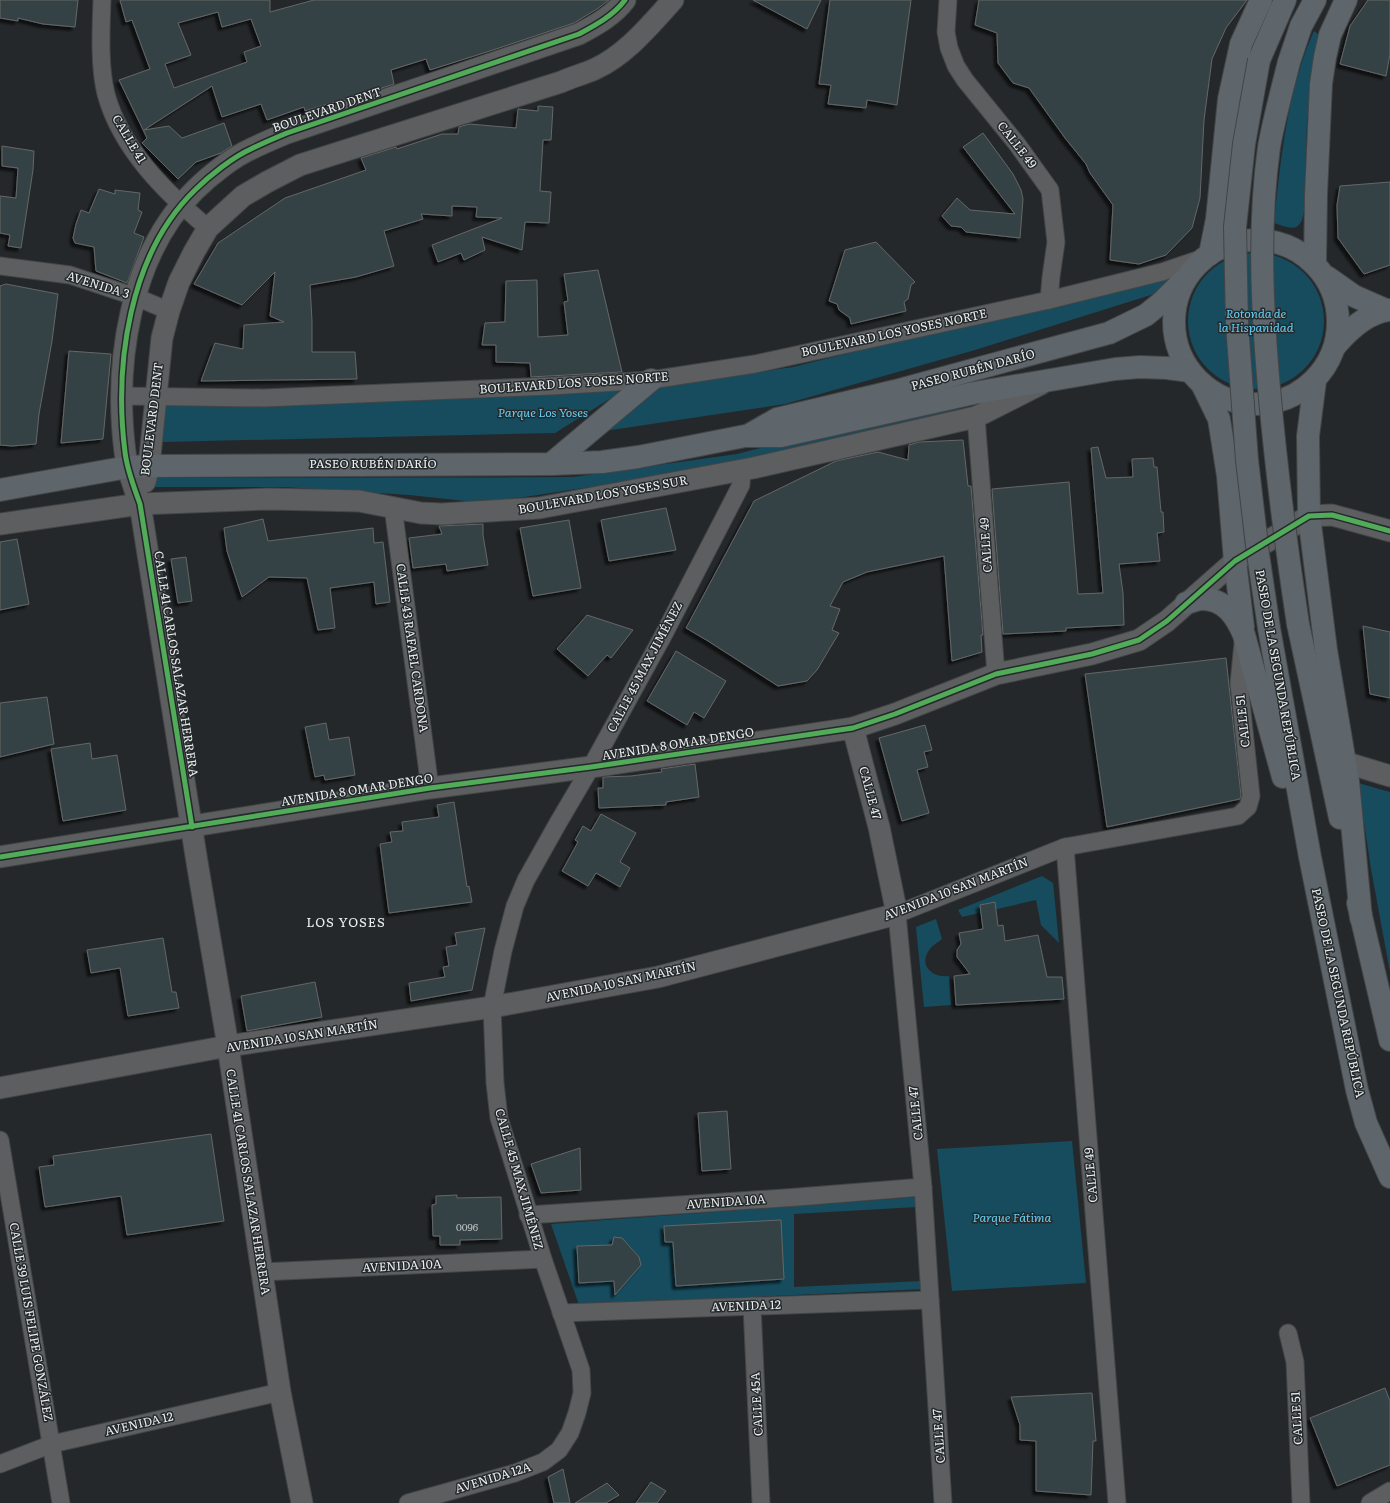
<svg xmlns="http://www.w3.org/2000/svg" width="1390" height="1503" font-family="Literata,serif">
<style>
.green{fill:#164c5e;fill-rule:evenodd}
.building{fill:#364344;stroke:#646667;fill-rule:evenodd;filter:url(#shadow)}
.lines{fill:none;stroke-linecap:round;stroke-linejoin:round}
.minor-casing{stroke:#434546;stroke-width:19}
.tertiary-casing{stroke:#434546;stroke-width:23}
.trunk-casing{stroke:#434546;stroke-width:24}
.minor{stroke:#5c5e60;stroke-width:17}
.tertiary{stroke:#5c5e60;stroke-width:21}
.trunk{stroke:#5e656b;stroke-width:22}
.trunk-bridge-casing{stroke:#434546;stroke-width:24;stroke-linecap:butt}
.trunk-bridge{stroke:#5e656b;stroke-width:22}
.cycleway-casing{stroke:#24292b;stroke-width:8}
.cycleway{stroke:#51ab58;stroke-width:5}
.labels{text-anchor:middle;stroke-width:3;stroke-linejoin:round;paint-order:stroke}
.number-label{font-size:10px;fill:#bec4c5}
.street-label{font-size:12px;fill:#eceff0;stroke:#24292b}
.park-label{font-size:12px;font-style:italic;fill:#66cef3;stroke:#24292b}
.neighbourhood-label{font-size:13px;letter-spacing:1px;fill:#eceff0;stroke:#24292b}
</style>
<defs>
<filter id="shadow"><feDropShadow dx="-3.5" dy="3.5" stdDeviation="1" flood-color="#0009"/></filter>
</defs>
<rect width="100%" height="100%" fill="#25282a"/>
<g class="green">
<path d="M1314,31L1318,34L1307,121L1304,211C1301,233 1291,229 1274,223C1281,158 1287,91 1314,31Z"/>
<circle cx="1256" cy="321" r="68"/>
<path d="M1173,277L1154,294L975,350L785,404L591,433L656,387L793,367L881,345Z"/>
<path d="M624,390L555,433L162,442L164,403Z"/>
<path d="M1018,391L922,420L741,464L505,500L466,501L409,495L284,487H149L153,478L573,477L737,454L847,425Z"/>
<path d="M1358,783L1390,792V972L1371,869Z"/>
<path d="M1042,876L1053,883L1059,943L1041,925L1036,900L962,917L958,910Z"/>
<path d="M936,919L942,939C937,943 931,946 928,952C919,967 934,978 949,976L951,1005L924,1007L916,927Z"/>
<path d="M1072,1141L1086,1283L952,1291L937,1149Z"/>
<path d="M919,1197L925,1289L579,1305L551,1224ZM917,1207L922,1281L794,1287V1214ZM614,1237C626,1239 638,1253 641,1265L577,1246L612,1245Z"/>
</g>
<g class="building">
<path d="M0,0H78L75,27L43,24L18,18V21L0,18Z"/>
<path d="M120,0H270V12L314,0H609L597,9L574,23L493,50L430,70L426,59L391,70L394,84L343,101L341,100L305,111L304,107L267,120L261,104L222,117L212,86L144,130L169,126L182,138L224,123L232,146L221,153L196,162L178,179L142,143L147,138L119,80L150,69L132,20L126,22ZM218,12L222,27L251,19L261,46L244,52L247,62L174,88L165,64L191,55L178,23Z"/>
<path d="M753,0H821L807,29Z"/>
<path d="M830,0H911L897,105L867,100L866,108L828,104L831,85L819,84Z"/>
<path d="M979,0H1247L1226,28L1212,59L1204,120L1200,198L1192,228L1166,255L1139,264L1110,260L1113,205L1090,173L1086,164L1065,138L1029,88L1013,83L998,63L997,33L975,25Z"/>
<path d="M1368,0H1390V54L1386,76L1340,64L1350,26Z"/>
<path d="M538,106L553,107L551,140H543L540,191L551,192L549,223L525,222L522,250L482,237L485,250L464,260L461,253L438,262L432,245L502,218L476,217L477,207L452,206V216L421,214L423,219L384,231L394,266L356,277L310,285L312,321V352H355L357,379L201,381L215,343L243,349L244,325L284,322L270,316L275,272L242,305L194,284L218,243L285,198L366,170L361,158L396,147L397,149L442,134H458L459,127L469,124L516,128L518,109L538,111Z"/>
<path d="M983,133L1013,174L1021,190L1023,199L1020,238L966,232L961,227L951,226L942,216L957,198L970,210L1015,214L963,147Z"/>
<path d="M2,146L34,151L33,170L21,248L8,246L10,235L0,233V196L16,198L18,168L2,166Z"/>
<path d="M1390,182V265L1364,274L1338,238L1337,205L1340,186Z"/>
<path d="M99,189L115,194V190L140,193L138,210L142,212L134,233L144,237L127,283L96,271L94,247L75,243L73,238L76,224L81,210L89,213Z"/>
<path d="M876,242L915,282L911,285L908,299L904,302L906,311L851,324L850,318L839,310L837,304L829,301L845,250Z"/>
<path d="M598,270L622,372L531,377L530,363L496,362V345H482L485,323L505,322L506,281L537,280L538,337L568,335L564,302L568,301L564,274Z"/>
<path d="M6,284L58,294L52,341L39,414L36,444L12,446L0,445V286Z"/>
<path d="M69,351L111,354L103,439L61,443Z"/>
<path d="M963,440L968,486H971L983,635H981L982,652L952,661L944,556L867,572L843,582L830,606L840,609L832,630L839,633L817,670L807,681L778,686L708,641L686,628L754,501L836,461L878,452L908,460L909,445L919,442Z"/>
<path d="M1098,447L1106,478L1133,477L1132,459L1153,458L1154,467H1157L1161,512H1163L1164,532L1157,533L1160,561L1119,564L1123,593L1124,625L1066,628V631L1003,634L992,489L1069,482L1078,594L1103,593L1091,448Z"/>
<path d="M666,508L676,550L609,561L601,520Z"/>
<path d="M263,519L268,541L373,528L374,543L383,542L390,602L376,604L374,582L330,588L335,628L318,630L307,578L269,577L242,597L227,551L224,528Z"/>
<path d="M569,520L581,588L533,596L520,528Z"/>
<path d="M483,524V535L488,565L447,571L446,564L413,568L409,538L442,534L439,526Z"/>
<path d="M17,539L29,604L0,610V542Z"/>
<path d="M186,557L192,601L178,603L171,559Z"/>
<path d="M587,615L633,630L611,658L607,655L588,676L557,649Z"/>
<path d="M1363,626L1390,632V698L1370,694Z"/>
<path d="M676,651L726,681L704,718L694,712L687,725L647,701Z"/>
<path d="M1226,658L1241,795L1240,799L1107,827L1085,674Z"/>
<path d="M47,697L54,744L0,757V703Z"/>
<path d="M326,723L329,740L349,737L355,775L325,780L324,775L315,777L305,727Z"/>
<path d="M925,725L932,750L924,752L928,767L917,770L929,813L902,821L879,738Z"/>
<path d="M90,743L92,759L117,755L126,810L63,821L51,749Z"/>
<path d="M695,764L699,797L666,802V805L599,808L598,788H603V777L631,776L662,772L661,769Z"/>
<path d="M454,802L467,887L469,886L472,902L389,913L380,844L392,842L390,832L403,831L402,822L439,817L437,805Z"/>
<path d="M601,814L636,833L620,862L630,868L620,887L596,873L588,886L562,871L578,842L575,840L583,826L591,831Z"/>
<path d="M995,902L998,926L1003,925L1005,941L1038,935L1047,977H1062L1064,999L956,1005L954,976L970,974L957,957V950L961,944L959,933L983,929L980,905Z"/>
<path d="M485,928L472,990L411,1001L409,983L445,977L443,967L449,966L446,947L457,945L455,933Z"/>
<path d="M163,938L172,992H176L179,1008L128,1016L120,968L91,973L87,950Z"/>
<path d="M315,982L322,1017L247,1031L241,996Z"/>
<path d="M727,1111L731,1169L702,1171L698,1113Z"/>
<path d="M211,1134L224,1221L127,1235L121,1196L45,1207L39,1167L54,1165L53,1156Z"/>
<path d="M580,1148L581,1190L541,1193L531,1164Z"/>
<path d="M457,1195V1198L501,1197L502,1239L460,1240V1245H440V1236H433L432,1205L436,1204V1196Z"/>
<path d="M781,1220L784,1279L676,1286L673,1242H665L664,1226Z"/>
<path d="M614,1237L622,1238L639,1257L641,1265L615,1295L614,1281L579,1283L577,1246L612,1245Z"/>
<path d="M1385,1388L1390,1401V1465L1337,1486L1310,1418Z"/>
<path d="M1092,1393L1096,1441H1093L1091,1495L1036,1491V1441L1020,1440V1425L1011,1397Z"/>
<path d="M563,1469L570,1503H554L548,1477Z"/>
<path d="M651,1482L666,1491L657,1503H636Z"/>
<path d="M607,1483L619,1495L606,1503H575Z"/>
</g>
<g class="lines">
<g class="minor-casing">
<g id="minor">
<path d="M102,0C101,29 99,66 106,94C121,149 166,193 208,228"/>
<path d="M948,0L946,32L949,48L956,66L965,80L1017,144L1050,190L1056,242L1051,277L1049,300"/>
<path d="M0,266L70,275L136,297L169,311"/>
<path d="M121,396L264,398L551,386L651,380L755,364L1049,300L1162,272L1206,257"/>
<path d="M976,417L996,674"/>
<path d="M393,507L430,788"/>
<path d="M1065,847L1117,1503"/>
<path d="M0,1140L61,1503"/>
<path d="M528,1215L798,1197L923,1187"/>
<path d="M262,1272L543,1259"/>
<path d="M752,1306L761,1503"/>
<path d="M561,1313L930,1300"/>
<path d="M1288,1333L1295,1362L1301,1503"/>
<path d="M0,1464L52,1444L280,1392"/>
<path d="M408,1503L515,1473L543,1462L559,1450L570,1433L577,1413L582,1393L581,1370L543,1259L499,1118L495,1083L492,1007L503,951L515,906L526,880L558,823L591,767L663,636L741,485L742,470"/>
<path d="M943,1503L923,1187L897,914L1065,847L1238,816L1248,807L1251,796L1239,683L1243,643"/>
<path d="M1370,1503L1390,1491"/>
</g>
</g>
<g class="tertiary-casing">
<g id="tertiary">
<path d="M145,482L149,466L162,338L169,311L179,282L194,252L208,228L243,196L267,182L300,165L561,82C572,77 584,74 595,69C627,54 650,25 673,0"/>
<path d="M0,524L140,504L270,499L359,501L421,513L442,514L539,508L753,468L976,417L1041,384"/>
<path d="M1344,762L1390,776"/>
<path d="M0,857L430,788L591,767L853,728L895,714L996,674L1092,654L1139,640L1167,621L1235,561L1309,516L1332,515L1390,531"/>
<path d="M0,1088L228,1046L492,1007L658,977L897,914L879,827L853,728"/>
<path d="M302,1503L280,1392L228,1046L197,862L140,504C134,487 127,470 125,452C114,365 129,254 195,190C209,176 233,157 251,149C263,143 275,138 287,133L579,34C596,25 614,15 625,0"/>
</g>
</g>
<g class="trunk-casing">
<g id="trunk">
<path d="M1259,60L1285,0"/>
<path d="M1289,62L1301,26L1315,0"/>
<circle cx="1256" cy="322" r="82"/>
<path d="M1210,254L1217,219L1229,99L1241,44L1261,0"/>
<path d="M1315,264L1316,194L1321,84L1325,57L1330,35L1346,0"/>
<path d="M1327,277L1354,296L1386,310"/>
<path d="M1336,345C1349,330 1369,312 1390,310"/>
<path d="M1315,381L1308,436L1309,516L1326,650L1348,781L1361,918"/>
<path d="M1202,384L1219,419L1228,476L1235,561L1243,627"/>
<path d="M749,435L777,419L895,391L1109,333L1146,315L1162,302L1182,282"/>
<path d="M551,464L651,380"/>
<path d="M0,490L128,467L149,466L551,464L602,462L638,457L745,436H781L974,393L1115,369L1140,367L1167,368L1190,371"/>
<path d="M1186,603C1191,602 1197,599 1202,599C1225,599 1236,616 1244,635L1283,777"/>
<path d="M1298,624L1340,818"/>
<path d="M1269,628L1310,857L1357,1090L1366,1123L1390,1177"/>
<path d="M1358,903L1390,1040"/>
</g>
</g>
<use href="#minor" class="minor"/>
<use href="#tertiary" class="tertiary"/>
<use href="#trunk" class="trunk"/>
<g class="trunk-bridge-casing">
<g id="trunk-bridge">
<path d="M1259,60L1244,144L1235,227L1237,324L1247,460L1258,554L1269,628"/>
<path d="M1289,62C1282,90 1274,119 1269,147C1258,227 1262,308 1269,388C1276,467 1286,546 1298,624"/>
</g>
</g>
<use href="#trunk-bridge" class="trunk-bridge"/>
<g class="cycleway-casing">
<g id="cycleway">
<path d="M192,827L140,504C134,487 127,470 125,452C114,365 129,254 195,190C209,176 233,157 251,149C263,143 275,138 287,133L579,34C596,25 614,15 625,0"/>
<path d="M0,857L430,788L591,767L853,728L895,714L996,674L1092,654L1139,640L1167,621L1235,561L1309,516L1332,515L1390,531"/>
</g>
</g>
<use href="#cycleway" class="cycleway"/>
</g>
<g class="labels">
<g class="number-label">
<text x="467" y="1231">0096</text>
</g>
<g class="street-label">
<text transform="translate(327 110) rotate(-19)" y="4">BOULEVARD DENT</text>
<text transform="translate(129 139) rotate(59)" y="4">CALLE 41</text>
<text transform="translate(1017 145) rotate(52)" y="4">CALLE 49</text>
<text transform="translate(98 285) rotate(17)" y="4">AVENIDA 3</text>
<text transform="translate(894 333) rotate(-12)" y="4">BOULEVARD LOS YOSES NORTE</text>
<text transform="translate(973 370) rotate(-15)" y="4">PASEO RUBÉN DARÍO</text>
<text transform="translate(574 383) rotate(-4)" y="4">BOULEVARD LOS YOSES NORTE</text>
<text transform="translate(152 419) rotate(-83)" y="4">BOULEVARD DENT</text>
<text x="373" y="468">PASEO RUBÉN DARÍO</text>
<text transform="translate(603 495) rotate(-10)" y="4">BOULEVARD LOS YOSES SUR</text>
<text transform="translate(986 545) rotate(-94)" y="4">CALLE 49</text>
<text transform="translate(412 648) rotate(82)" y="4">CALLE 43 RAFAEL CARDONA</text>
<text transform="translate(176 664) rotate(81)" y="4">CALLE 41 CARLOS SALAZAR HERRERA</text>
<text transform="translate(645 667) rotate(-62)" y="4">CALLE 45 MAX JIMÉNEZ</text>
<text transform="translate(1278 675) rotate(80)" y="4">PASEO DE LA SEGUNDA REPÚBLICA</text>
<text transform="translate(1243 721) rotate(-96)" y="4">CALLE 51</text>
<text transform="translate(678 744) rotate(-9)" y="4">AVENIDA 8 OMAR DENGO</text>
<text transform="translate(357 790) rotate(-9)" y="4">AVENIDA 8 OMAR DENGO</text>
<text transform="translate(870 793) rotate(75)" y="4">CALLE 47</text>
<text transform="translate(956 889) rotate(-21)" y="4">AVENIDA 10 SAN MARTÍN</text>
<text transform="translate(621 982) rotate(-12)" y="4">AVENIDA 10 SAN MARTÍN</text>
<text transform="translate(1338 993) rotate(78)" y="4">PASEO DE LA SEGUNDA REPÚBLICA</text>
<text transform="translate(302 1036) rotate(-9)" y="4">AVENIDA 10 SAN MARTÍN</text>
<text transform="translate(916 1113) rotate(-96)" y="4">CALLE 47</text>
<text transform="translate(1091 1175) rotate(-95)" y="4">CALLE 49</text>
<text transform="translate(519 1179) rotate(74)" y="4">CALLE 45 MAX JIMÉNEZ</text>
<text transform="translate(248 1182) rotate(81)" y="4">CALLE 41 CARLOS SALAZAR HERRERA</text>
<text transform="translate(726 1202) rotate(-4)" y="4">AVENIDA 10A</text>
<text transform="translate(402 1266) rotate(-3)" y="4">AVENIDA 10A</text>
<text transform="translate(746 1306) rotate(-2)" y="4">AVENIDA 12</text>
<text transform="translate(31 1322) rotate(80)" y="4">CALLE 39 LUIS FELIPE GONZÁLEZ</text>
<text transform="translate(757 1404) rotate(-93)" y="4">CALLE 45A</text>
<text transform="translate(1297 1418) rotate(-93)" y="4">CALLE 51</text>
<text transform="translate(139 1424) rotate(-13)" y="4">AVENIDA 12</text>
<text transform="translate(939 1436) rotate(-94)" y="4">CALLE 47</text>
<text transform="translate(493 1478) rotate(-17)" y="4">AVENIDA 12A</text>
</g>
<g class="park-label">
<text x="1256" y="318">Rotonda de<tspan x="1256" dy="14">la Hispanidad</tspan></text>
<text x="543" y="417">Parque Los Yoses</text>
<text x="1012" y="1222">Parque Fátima</text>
</g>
<g class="neighbourhood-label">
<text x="346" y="927">LOS YOSES</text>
</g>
</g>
</svg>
